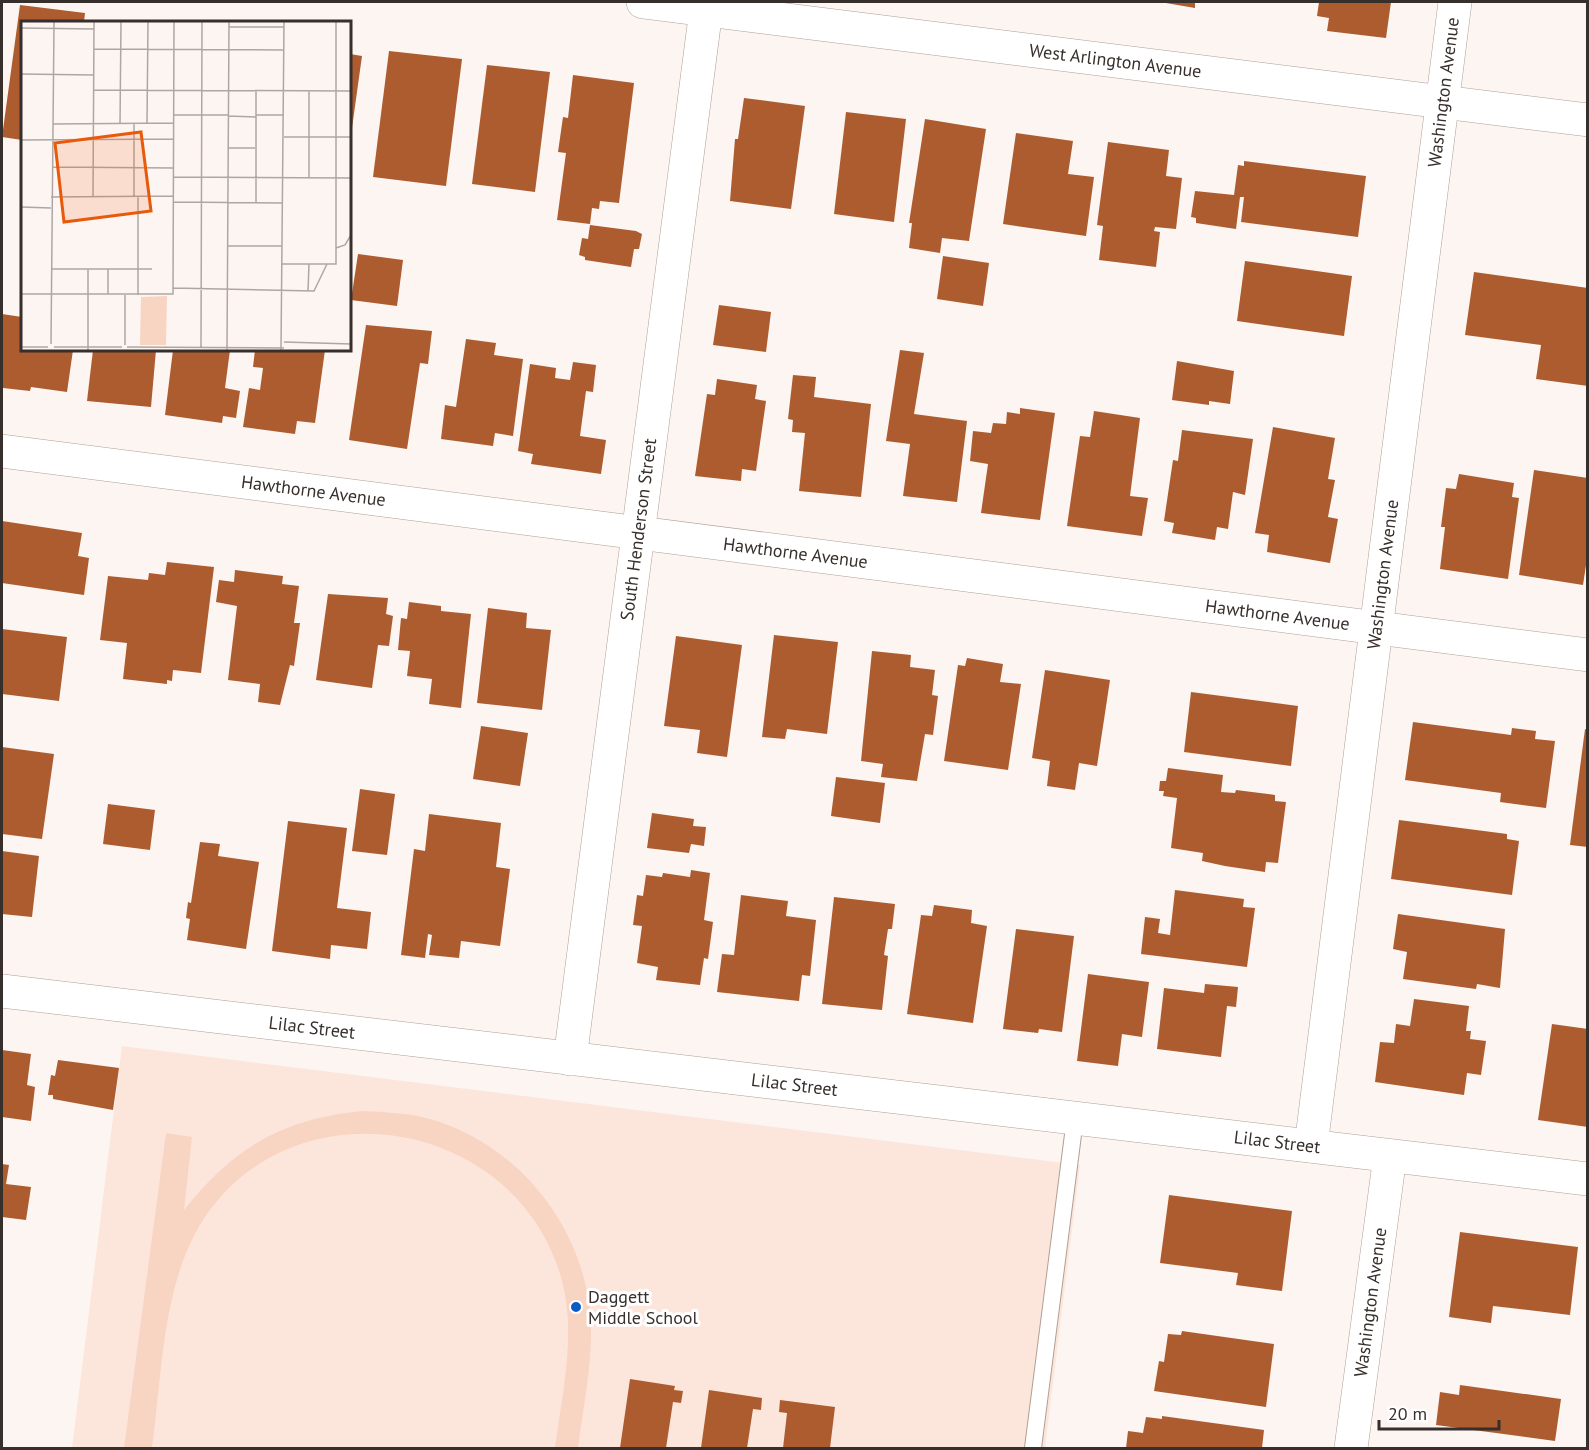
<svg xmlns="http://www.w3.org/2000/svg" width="1589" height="1450" font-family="'PT Sans',sans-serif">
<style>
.built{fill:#fce6db}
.green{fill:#f8d4c2}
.building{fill:#ac5c2f}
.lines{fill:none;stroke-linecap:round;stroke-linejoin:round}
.lane-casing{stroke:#b19f96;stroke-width:18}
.street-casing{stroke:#b19f96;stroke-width:34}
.lane{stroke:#fff;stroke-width:16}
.street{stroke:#fff;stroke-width:33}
.poi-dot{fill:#095bc5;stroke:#fff;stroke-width:2}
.labels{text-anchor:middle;stroke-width:6;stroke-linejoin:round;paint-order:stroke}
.street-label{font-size:18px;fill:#372f2c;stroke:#fff}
.poi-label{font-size:18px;fill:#372f2c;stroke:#fff;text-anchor:start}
.inset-road{fill:none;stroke:#aea6a2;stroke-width:1.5}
.view{fill:#e8590c;fill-opacity:0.15;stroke:#e8590c;stroke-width:3}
.inset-edge{fill:none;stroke:#372f2c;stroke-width:3}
</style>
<rect width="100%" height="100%" fill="#fdf5f1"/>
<path class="built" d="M122,1046L1080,1165L1045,1448H72Z"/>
<path class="green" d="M362,1111C385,1112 408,1113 430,1119C521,1145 588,1232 591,1326C592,1366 583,1408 578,1448H555C563,1388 579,1324 557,1265C503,1115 291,1085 203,1220C162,1284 162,1375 152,1448H124L166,1133L192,1137L184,1210C233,1148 282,1119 362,1111Z"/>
<g class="building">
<path d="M1160,2H1195V8Z"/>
<path d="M1319,2H1391L1386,38L1327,31L1329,18L1317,16Z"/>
<path d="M20,5L85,13L84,22H22V140L2,137Z"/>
<path d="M389,51L462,59L446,186L373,177Z"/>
<path d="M350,54L362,56L351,135H350Z"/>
<path d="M487,65L550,72L535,192L472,184Z"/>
<path d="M573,75L634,83L619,203L600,201L599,209L592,208L590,224L557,220L566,153L558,152L563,117L568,118Z"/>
<path d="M744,98L805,106L791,209L730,201L735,139H738Z"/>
<path d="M846,112L906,119L894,222L834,214Z"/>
<path d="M925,119L986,129L969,241L942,238L940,253L909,248L912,223H909Z"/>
<path d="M1016,133L1073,141L1068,174L1094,177L1086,236L1003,224Z"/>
<path d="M1108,142L1169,150L1166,176L1182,178L1176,229L1155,227L1154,231L1160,232L1156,267L1099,260L1103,226L1097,225Z"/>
<path d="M1244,161L1366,176L1358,237L1241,222L1244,197H1240L1236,229L1196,223V218L1191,217L1195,191L1234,195L1238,165L1244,166Z"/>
<path d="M590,225L636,231L642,234L639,249H634L631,267L585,260V257L579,255L582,238L588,239Z"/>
<path d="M358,254L403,260L397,306L351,300Z"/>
<path d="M943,256L989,263L983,306L937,299Z"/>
<path d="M1245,261L1352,276L1344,336L1237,321Z"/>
<path d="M1474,272L1588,288V386L1536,379L1541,345L1465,335Z"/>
<path d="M719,305L771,312L766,352L713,345Z"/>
<path d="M2,314L22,317V350H73L67,392L31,387L30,391L3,388Z"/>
<path d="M366,325L432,331L428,364L420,363L407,449L349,440Z"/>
<path d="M466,339L496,343L494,355L523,359L513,436L495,433L493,446L441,439L445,405L456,407Z"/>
<path d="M93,350H156L151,407L87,401Z"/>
<path d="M173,350H230L225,388L240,391L236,418L223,416L222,423L165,415Z"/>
<path d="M255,350H325L315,423L297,421L295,434L243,427L249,388L260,390L263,368L253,367Z"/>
<path d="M900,350L924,353L914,414L967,421L957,502L903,496L910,444L886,441Z"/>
<path d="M1177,361L1234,371L1230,404L1209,401V405L1172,400Z"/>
<path d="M573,362L596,365L593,392L586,391L580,436L606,440L601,474L531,464L533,454L518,451L530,364L556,368L555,378L570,380Z"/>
<path d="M793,375L816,377L814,397L871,404L861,497L799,491L805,433L792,432L793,420L788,419Z"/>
<path d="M717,379L757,385L755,399L766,401L756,471L742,469L741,481L695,476L707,394L715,395Z"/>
<path d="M1020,408L1055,413L1040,520L981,513L988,464L970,461L973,431L991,433L993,423L1006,424L1007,412L1020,414Z"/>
<path d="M1094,411L1140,418L1130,496L1148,498L1142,536L1067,526L1080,436L1090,437Z"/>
<path d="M1273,427L1335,438L1328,479L1335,480L1328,517L1338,519L1330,563L1267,552L1269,535L1255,533Z"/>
<path d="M1182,430L1253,439L1245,495L1233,492L1228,529L1217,527L1215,540L1172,533L1174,523L1164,521L1173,460L1178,461Z"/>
<path d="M1534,470L1588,478V552L1583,585L1519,575Z"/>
<path d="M1459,474L1514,483L1512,497L1519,498L1508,579L1440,569L1445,527H1441L1446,488L1456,489Z"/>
<path d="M2,521L82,533L78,556L89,558L84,595L2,583Z"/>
<path d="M167,562L214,567L201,673L173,670L172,681L167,680V684L123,679L127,643L100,640L108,576L148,580L149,573L165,575Z"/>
<path d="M235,570L283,576L282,584L299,586L294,623H300L294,666L290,665L280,705L258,702L260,684L228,680L237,606L216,602L219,580L234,582Z"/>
<path d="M328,594L388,598L386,614L393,616L389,646L378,645L372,688L316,680Z"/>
<path d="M409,602L441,606V611L471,614L461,708L429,704L432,679L407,676L410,651L398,650L401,618L407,619Z"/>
<path d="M488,608L527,613L526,628L551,630L542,710L477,703Z"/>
<path d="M2,629L67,637L59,701L2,694Z"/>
<path d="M774,635L838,642L827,734L787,729L785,739L762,737Z"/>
<path d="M676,636L742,645L727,757L697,753L700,730L664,726Z"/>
<path d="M872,651L911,655L910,667L935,670L932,695L938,696L933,735L925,734L917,781L881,777L883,764L861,761Z"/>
<path d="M967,658L1003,664L1000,682L1021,684L1008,770L944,761L958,665L965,666Z"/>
<path d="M1045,670L1110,680L1097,766L1079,763L1075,790L1047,786L1050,761L1032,758Z"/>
<path d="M1191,692L1298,706L1291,766L1184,752Z"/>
<path d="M1413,722L1511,735L1512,728L1536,731L1535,739L1555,741L1546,808L1500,802L1501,793L1405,780Z"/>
<path d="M481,726L528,733L520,786L473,779Z"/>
<path d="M1585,729L1588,730V847L1570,845Z"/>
<path d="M2,747L54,754L42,839L2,834Z"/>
<path d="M1168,768L1223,775L1221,792L1235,793L1236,790L1275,795V801L1286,802L1278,863L1266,862L1265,872L1225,866L1202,861L1203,853L1171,848L1177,798L1163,796L1164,791H1159L1160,781H1166Z"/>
<path d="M836,777L885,783L880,823L831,816Z"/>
<path d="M360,789L395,794L387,855L352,851Z"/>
<path d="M108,804L155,810L150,850L103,844Z"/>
<path d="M652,813L694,819L693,826L706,827L704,846L691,844L689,853L647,848Z"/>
<path d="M429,814L501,823L496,867L510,869L500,946L461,941L459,958L429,955L432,935L428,934L425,958L401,955L414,849L425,851Z"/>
<path d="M1399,820L1507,834V839L1519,841L1512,895L1391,879Z"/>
<path d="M288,821L347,828L337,908L371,912L367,949L331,945L330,959L272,951Z"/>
<path d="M200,842L220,844L218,856L259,862L246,949L187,940L190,919L186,918L188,902L191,903Z"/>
<path d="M2,851L39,856L32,917L2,914Z"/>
<path d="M691,870L710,873L704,920L713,922L708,959L704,958L700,985L656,980L658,967L637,963L642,926L633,925L637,895L643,896L646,875L662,877L663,873L690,877Z"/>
<path d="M1175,890L1244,899L1243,907L1255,908L1247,967L1141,954L1145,917L1160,919L1158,933L1170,935Z"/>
<path d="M741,895L788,901L786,916L816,920L810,976L802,975L799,1001L717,992L722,954L734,955Z"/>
<path d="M834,897L895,904L892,929H888L884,955L888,956L882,1010L822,1004Z"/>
<path d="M934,905L972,910L971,923L987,926L973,1023L907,1014L921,915L932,916Z"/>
<path d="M1398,914L1505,929L1500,988L1477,984L1476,989L1403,979L1407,952L1393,949Z"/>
<path d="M1016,929L1074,936L1062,1032L1039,1029L1038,1033L1003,1029Z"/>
<path d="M1088,974L1149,982L1142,1037L1122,1034L1118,1066L1077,1061Z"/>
<path d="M1205,984L1238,987L1236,1007L1227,1006L1221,1057L1157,1049L1164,988L1204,993Z"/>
<path d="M1414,999L1469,1006L1466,1031H1471L1470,1039L1486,1041L1481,1075L1467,1073L1464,1095L1375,1082L1380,1042L1394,1043L1396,1024L1410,1026Z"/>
<path d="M1552,1024L1588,1029V1127L1538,1120Z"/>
<path d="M2,1050L31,1054L27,1085L35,1087L31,1121L2,1117Z"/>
<path d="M58,1060L119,1068L113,1110L53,1099V1095H48L51,1075L55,1076Z"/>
<path d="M2,1164L9,1165L6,1184L31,1187L26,1220L2,1217Z"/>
<path d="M1169,1195L1292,1211L1282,1291L1236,1285L1238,1273L1160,1263Z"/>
<path d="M1460,1232L1578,1247L1570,1315L1493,1306L1491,1323L1449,1317Z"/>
<path d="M1182,1331L1274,1344L1266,1407L1154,1391L1159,1361L1164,1362L1168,1334L1181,1335Z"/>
<path d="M630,1379L675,1386L674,1390L683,1391L681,1403L673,1402L666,1448H620Z"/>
<path d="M1460,1385L1561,1399L1555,1441L1436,1425L1440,1392L1459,1395Z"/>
<path d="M709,1390L762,1398L761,1410L753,1409L747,1448H701Z"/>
<path d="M780,1400L835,1407L830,1448H783L787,1413L779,1412Z"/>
<path d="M1162,1416L1264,1430L1262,1448H1126L1128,1431L1143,1433L1146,1417L1162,1419Z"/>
</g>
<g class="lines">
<g class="lane-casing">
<path id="lane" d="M1033,1448L1075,1119"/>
</g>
<g class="street-casing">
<g id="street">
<path id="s1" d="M643,2L1588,120"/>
<path id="s2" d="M2,451L1588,655"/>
<path id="s3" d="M2,991L1588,1179"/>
<path id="s4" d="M570,1059L707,2"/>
<path id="s5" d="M1311,1146L1455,2"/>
<path id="s6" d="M1351,1448L1390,1156"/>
</g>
</g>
<use href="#lane" class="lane"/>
<use href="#street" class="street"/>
</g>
<circle class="poi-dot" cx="576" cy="1307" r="6"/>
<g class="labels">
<g class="street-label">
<text dy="6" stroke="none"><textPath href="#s1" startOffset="476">West Arlington Avenue</textPath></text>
<text dy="6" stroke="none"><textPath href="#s5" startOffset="1062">Washington Avenue</textPath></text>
<text dy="6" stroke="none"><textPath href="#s2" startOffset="314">Hawthorne Avenue</textPath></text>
<text dy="6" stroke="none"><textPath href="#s4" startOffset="534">South Henderson Street</textPath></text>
<text dy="6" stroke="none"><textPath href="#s2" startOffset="800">Hawthorne Avenue</textPath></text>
<text dy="6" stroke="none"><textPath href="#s5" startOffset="576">Washington Avenue</textPath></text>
<text dy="6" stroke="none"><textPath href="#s2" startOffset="1286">Hawthorne Avenue</textPath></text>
<text dy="6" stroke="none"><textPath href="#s3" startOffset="312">Lilac Street</textPath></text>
<text dy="6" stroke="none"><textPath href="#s3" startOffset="798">Lilac Street</textPath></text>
<text dy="6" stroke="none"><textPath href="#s3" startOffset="1284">Lilac Street</textPath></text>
<text dy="6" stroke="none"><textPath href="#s6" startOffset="147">Washington Avenue</textPath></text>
</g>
<g class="poi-label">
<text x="588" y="1303">Daggett<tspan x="588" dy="21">Middle School</tspan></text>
</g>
</g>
<g transform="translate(21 21)">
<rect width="330" height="330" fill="#fdf5f1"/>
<path d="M146,275L145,324H119L120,276Z" fill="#f8d4c2"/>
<path class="inset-road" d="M208,6H263M0,7L73,8M73,28L263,29M0,53L73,54M73,69L330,70M153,94H207M235,94H262M207,95L235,96M126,102L127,1M32,103L153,102M99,103L100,1M263,116H330M0,119L153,118M207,127H234M31,146L153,147M153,156L330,157M288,156V69M113,175V102M30,176L152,175M72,176L73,1M152,181L261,182M235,182V69M0,186L30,187M207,225H261M315,227L324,224L330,214M261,243H315V1M31,248H131M152,267L293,270L306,243M287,270L288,243M0,273H152L153,1M87,273V248M117,274V175M263,321L330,323M30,323L33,1M104,324V274M0,326H27M33,326H101M106,326L263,327M180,326L181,1M67,329V248M206,329L208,1M260,329L263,1"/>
<path class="view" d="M120,111L130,190L43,201L34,122Z"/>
<rect width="330" height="330" class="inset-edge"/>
</g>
<rect width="1589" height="1450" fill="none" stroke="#372f2c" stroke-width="6"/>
<path d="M1379 1420v9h120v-9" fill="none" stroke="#372f2c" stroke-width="3"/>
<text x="1388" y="1420" font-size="18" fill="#372f2c" stroke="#ffffff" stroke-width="4.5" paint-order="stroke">20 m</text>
</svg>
